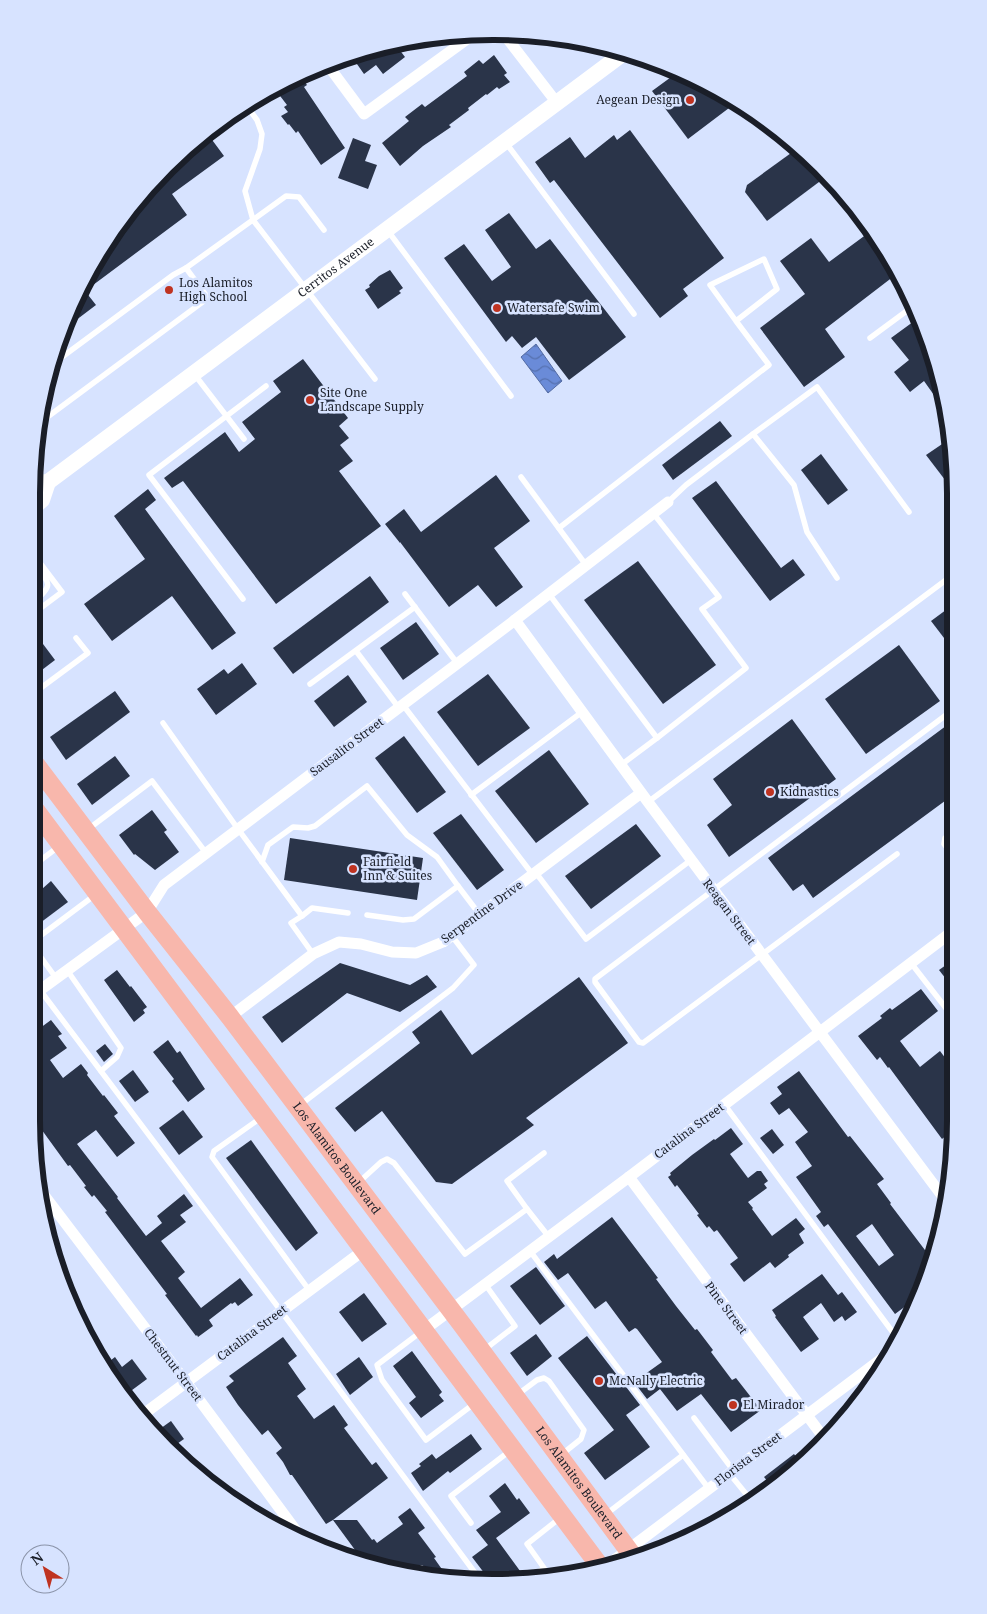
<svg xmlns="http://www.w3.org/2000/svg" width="987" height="1614" font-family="'Noto Serif',serif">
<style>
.water{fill:url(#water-waves);stroke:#526aa3}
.building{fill:#2a3449;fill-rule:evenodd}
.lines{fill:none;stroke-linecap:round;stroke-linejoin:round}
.lane{stroke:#fff;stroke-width:5.5}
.street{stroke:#fff;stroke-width:11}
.secondary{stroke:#fff;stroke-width:16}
.primary{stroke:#f8b7ac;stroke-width:19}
.poi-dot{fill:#bf3321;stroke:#d7e3ff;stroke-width:2}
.labels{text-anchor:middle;stroke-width:5;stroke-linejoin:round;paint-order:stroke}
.poi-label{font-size:12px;fill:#1a1e28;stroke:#d7e3ff;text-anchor:start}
.street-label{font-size:12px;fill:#1a1e28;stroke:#d7e3ff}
.rim{fill:none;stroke:#1a1e28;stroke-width:6}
</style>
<defs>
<pattern id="water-waves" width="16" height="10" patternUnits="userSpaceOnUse" patternTransform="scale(1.25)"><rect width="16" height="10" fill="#6a8bd8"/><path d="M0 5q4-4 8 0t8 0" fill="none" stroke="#5671af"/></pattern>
</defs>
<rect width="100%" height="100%" fill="#d7e3ff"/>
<path class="water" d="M536,344L562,381L548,393L521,357Z"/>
<g class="building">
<path d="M395,44L405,57L383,74L376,65L364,74L352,57L358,53Z"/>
<path d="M494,55L507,73L504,75L510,82L499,89L497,87L487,95L486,94L468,108L469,110L449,125L451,127L423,146L400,166L382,143L409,121L405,117L422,104L425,107L467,76L464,72L479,60L483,64Z"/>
<path d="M678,72L688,75L697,86L702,82L713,89L729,108L688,139L652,91Z"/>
<path d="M300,76L307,85L304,87L345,148L321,165L298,131L296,133L289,124L288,125L281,116L288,112L284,107L287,105L274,88Z"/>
<path d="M630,130L724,258L683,289L688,296L660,318L554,180L550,183L535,162L570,137L585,158L614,135L617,140Z"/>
<path d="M207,133L224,156L172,194L187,215L85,291L96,305L63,330L66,317L127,212L188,146Z"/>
<path d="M353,138L371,145L365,161L377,165L368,189L338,178Z"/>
<path d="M798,148L827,176L767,221L745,192L747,185Z"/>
<path d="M509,213L536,249L550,239L626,337L569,380L536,337L522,348L512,336L506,342L444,258L464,244L492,281L511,267L485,230Z"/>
<path d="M871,231L894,263L898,273L825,329L845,357L804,387L760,328L805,294L780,261L811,238L829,262Z"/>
<path d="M390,270L403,288L399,291L401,293L378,309L365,290L370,287L369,285L379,276Z"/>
<path d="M917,319L940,374L946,412L924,381L910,392L894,372L909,360L891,338Z"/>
<path d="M303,359L348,418L339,426L349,438L340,445L353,461L339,471L381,526L276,604L183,481L172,488L164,478L225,432L239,452L255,439L242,422L281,392L273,381Z"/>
<path d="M720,421L732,436L673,480L662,465Z"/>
<path d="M951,438L955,463V493L926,455Z"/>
<path d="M821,454L848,490L828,505L801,470Z"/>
<path d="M496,475L530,521L494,548L523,587L496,607L478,585L449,607L400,542V543L385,524L404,509L421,532Z"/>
<path d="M716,481L781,568L793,559L805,575L770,601L692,498Z"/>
<path d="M148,489L156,500L145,509L236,633L212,650L172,596L112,641L84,604L145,559L114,516Z"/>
<path d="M638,561L716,665L663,704L584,600Z"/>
<path d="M370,576L389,602L293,674L273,648Z"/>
<path d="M954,604V651L931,621Z"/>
<path d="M416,622L439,654L403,680L380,648Z"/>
<path d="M34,632L55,660L34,676Z"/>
<path d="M899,645L940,701L866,754L825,699Z"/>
<path d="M242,663L257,684L216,715L197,689L224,669L228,674Z"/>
<path d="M488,674L530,728L478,766L437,712Z"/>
<path d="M348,675L367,702L334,727L314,701Z"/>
<path d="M115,691L130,712L66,760L50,737Z"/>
<path d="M792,719L836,779L729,857L707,825L732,805L713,779Z"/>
<path d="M954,720L953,795L813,898L803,884L793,891L768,858Z"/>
<path d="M404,736L446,792L417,813L375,758Z"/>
<path d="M549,750L589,804L536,843L495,791Z"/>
<path d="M115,756L130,776L92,805L77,784Z"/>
<path d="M152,810L167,830L164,832L179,852L155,870L135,854L134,855L119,835Z"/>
<path d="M461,814L504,870L477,890L433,833Z"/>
<path d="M636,824L661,856L591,909L565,876Z"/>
<path d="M290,838L423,858L417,900L284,880Z"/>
<path d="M51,881L68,902L32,929L33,897Z"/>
<path d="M953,960V988L939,970Z"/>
<path d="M340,963L410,985L427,975L437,987L400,1012L347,993L282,1043L262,1017Z"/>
<path d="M117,970L130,987L131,986L147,1007L143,1010L145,1013L134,1022L104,980Z"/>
<path d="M579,977L628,1043L526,1118L534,1125L452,1184L436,1182L382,1111L355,1132L335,1108L420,1043L412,1032L441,1010L472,1055Z"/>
<path d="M921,989L938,1011L900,1041L920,1067L940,1051L952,1067V1096L944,1102L952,1112V1131L942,1139L889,1067L888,1068L880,1057L877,1060L858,1036L882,1018L880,1016L890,1008L892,1010Z"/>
<path d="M51,1020L62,1034L58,1036L67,1048L50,1060L63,1078L81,1064L88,1073L87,1075L103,1096L104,1095L118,1113L114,1116L135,1143L117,1157L96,1130L77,1144L118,1197L117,1198L146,1236L162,1223L157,1216L184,1194L193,1206L180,1215L186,1222L161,1241L185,1272L178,1278L201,1308L240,1278L253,1295L238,1306L235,1302L232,1304L231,1303L209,1320L213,1326L198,1337L197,1335L196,1336L165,1295L167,1294L105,1212L107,1211L94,1195L92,1197L84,1187L86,1186L70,1165L68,1166L31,1115L32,1034Z"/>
<path d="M168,1040L177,1053L180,1051L205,1089L188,1102L172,1081L174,1079L153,1052Z"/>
<path d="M105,1044L113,1054L104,1062L96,1051Z"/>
<path d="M133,1070L149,1092L135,1102L119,1081Z"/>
<path d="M799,1071L848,1137L850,1136L884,1179L877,1184L891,1203L890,1204L931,1258L922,1294L895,1314L828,1224L824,1227L816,1216L821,1212L796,1177L812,1166L795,1142L808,1132L789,1108L779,1115L770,1103L782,1094L777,1087ZM872,1224L894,1255L879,1266L856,1236Z"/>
<path d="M183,1110L203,1137L179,1155L159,1128Z"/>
<path d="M731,1128L743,1144L730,1154L748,1178L757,1171H761L768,1181L764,1184L767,1188L748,1202L753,1208L752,1209L772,1236L796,1218L805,1229L799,1234L804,1243L788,1255L789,1257L775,1268L770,1262L744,1282L730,1264L738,1258L717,1230L714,1232L709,1226L707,1228L697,1215L699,1214L677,1185L675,1187L668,1177L671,1175L670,1173L692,1155L714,1139L715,1140Z"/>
<path d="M772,1129L784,1145L773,1154L760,1138Z"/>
<path d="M251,1140L318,1233L296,1251L226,1158Z"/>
<path d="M612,1217L658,1278L656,1279L676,1306L695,1330L697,1329L713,1350L711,1352L732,1380L736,1378L761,1410L731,1432L701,1394L677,1411L660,1389L647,1399L634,1382L662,1362L637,1329L635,1328L629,1332L606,1301L595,1309L568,1273L558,1280L544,1262L554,1254L557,1259Z"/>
<path d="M536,1267L565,1306L540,1325L510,1286Z"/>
<path d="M822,1274L838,1295L842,1292L857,1312L845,1321L842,1316L834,1322L821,1303L803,1317L819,1339L801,1352L775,1317L776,1316L772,1310Z"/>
<path d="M364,1293L387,1324L362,1342L339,1312Z"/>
<path d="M536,1334L552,1356L527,1376L510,1353Z"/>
<path d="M587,1336L640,1405L626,1415L650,1447L605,1480L584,1453L614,1430L558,1358Z"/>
<path d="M283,1337L297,1356L288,1363L306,1389L297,1396L314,1419L334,1405L348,1425L344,1428L372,1465L376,1462L388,1478L333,1520H357L372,1540L374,1539L377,1543L403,1524L398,1517L410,1508L425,1528L418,1533L436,1557L434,1558L446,1575L425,1572V1567L422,1565L418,1566L416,1570L350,1559L358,1554L333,1520L326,1524L292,1475H290L283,1462L276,1453L282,1448L268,1430L262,1435L238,1405L226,1387L234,1381L229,1376Z"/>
<path d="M412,1351L442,1392L439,1395L444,1401L421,1418L409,1403L416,1397L393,1366Z"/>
<path d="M115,1357L122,1367L132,1359L147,1379L124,1396L106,1364Z"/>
<path d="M359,1357L373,1377L350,1395L336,1374Z"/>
<path d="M171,1421L184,1439L174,1446L157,1431Z"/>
<path d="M471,1434L482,1449L450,1473L448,1471L423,1491L411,1473L421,1466L419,1464L432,1454L436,1459Z"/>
<path d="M794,1454L800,1462L773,1488L764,1477Z"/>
<path d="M505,1483L517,1500L519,1498L530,1513L496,1538L523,1575L516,1579L493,1583L491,1582L472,1557L488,1545L476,1530L501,1512L489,1496Z"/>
</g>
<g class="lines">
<g class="lane">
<path d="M246,105L257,120L262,134L260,149L245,191L253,220L375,379"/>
<path d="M506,143L634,314"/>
<path d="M388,231L511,396"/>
<path d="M870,338L912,307"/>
<path d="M54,363L173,275L186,268L286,196L299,197L324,230"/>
<path d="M195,375L244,439"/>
<path d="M38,424L208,298L186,268"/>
<path d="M753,434L817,387L909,512"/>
<path d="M521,477L586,565"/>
<path d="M668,502L686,485L753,434L794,485L807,532L837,578"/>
<path d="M559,528L769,365L736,321L777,289L764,259L710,285L736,321"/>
<path d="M405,594L457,663"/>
<path d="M549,594L657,738L746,668L702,609L719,597L653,513"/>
<path d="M243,599L149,475L266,386"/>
<path d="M34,601C56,585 48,581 34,563"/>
<path d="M34,613L62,592L34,555"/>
<path d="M356,651L399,708"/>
<path d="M310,684L415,607"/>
<path d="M34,693L88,653L76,638"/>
<path d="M403,705L533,875"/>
<path d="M163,723L238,829L302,916L291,923L313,954"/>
<path d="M621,765L657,738"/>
<path d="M471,795L582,712"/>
<path d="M648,802L954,574"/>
<path d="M87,830L152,781L206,853"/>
<path d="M897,854L643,1043L639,1042L595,982V979L954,709"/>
<path d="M953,855L944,844L945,838L953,832"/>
<path d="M262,862L268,845L293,827L308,828L315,826L367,786L407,835L437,857L458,886L414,919L403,920L367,915"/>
<path d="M33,866L58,847"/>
<path d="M536,873L586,939L691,860"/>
<path d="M458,886L480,915"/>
<path d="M302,916L312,908L348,913"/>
<path d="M32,942L95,895"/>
<path d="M32,945L56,978"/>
<path d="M911,963L952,1016"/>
<path d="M67,970L121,1048L117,1057L101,1071"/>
<path d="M40,990L281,1311L481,1581"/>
<path d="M724,1104L897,1338"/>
<path d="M300,1105L453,988L474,965L452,936"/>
<path d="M262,1117L214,1151L212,1157L309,1290"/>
<path d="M358,1183L381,1162L387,1159L394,1163L465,1254L527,1209L549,1237"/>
<path d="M527,1209L507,1181L544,1153"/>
<path d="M530,1251L709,1489"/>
<path d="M422,1331L377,1365L382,1380L426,1440L475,1403"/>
<path d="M484,1350L515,1326L485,1284"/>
<path d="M517,1395L537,1380L544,1378L549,1381L584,1430L581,1439L561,1455"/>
<path d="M694,1418L733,1470"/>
<path d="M729,1473L751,1500"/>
<path d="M605,1515L683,1455"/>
<path d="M471,1523L451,1496L511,1450"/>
<path d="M420,1571L421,1570"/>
<path d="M533,1576L544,1568L527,1544L560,1518"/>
</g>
<g class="street">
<path d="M503,33L557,103"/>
<path d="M327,64L364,114L474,34"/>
<path d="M515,620L648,802L946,1201"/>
<path d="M32,996L147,912L164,885L515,620L668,502"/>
<path d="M230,1017L313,954L339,942L361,944L392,952L416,953L443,942L641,793"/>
<path d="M629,1177L824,1438"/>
<path d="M44,1195L186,1382L300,1536"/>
<path d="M424,1330L629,1177L953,931"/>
<path d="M141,1416L364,1250"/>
<path d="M609,1564L888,1354"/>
</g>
<g class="secondary">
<path id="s1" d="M35,483L48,482L625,52"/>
<path d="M35,506L42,500L48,482"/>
</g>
<g class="primary">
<path id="s2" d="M33,761L147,912L230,1017L463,1326L635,1559"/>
<path d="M33,807L599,1565"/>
</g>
</g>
<g class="poi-dot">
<circle cx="690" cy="100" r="5"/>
<circle cx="169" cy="290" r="5"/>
<circle cx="497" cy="308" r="5"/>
<circle cx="310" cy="400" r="5"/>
<circle cx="770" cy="792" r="5"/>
<circle cx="353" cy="869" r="5"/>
<circle cx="599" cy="1381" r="5"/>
<circle cx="733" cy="1405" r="5"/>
</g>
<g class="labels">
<g class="poi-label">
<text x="680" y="104" text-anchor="end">Aegean Design</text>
<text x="179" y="287">Los Alamitos<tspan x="179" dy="14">High School</tspan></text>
<text x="507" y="312">Watersafe Swim</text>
<text x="320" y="397">Site One<tspan x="320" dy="14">Landscape Supply</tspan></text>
<text x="780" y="796">Kidnastics</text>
<text x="363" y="866">Fairfield<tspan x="363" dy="14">Inn &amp; Suites</tspan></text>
<text x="609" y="1385">McNally Electric</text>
<text x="743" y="1409">El Mirador</text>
</g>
<g class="street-label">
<text dy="4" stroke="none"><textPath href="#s1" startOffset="372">Cerritos Avenue</textPath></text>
<text transform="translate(347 747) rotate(-37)" y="4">Sausalito Street</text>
<text transform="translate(482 912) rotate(-36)" y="4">Serpentine Drive</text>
<text transform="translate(729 912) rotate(53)" y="4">Reagan Street</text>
<text transform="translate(689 1131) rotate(-37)" y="4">Catalina Street</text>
<text dy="4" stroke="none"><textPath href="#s2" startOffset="500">Los Alamitos Boulevard</textPath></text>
<text transform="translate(726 1308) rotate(53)" y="4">Pine Street</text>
<text transform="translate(252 1333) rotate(-37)" y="4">Catalina Street</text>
<text transform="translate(173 1365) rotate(53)" y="4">Chestnut Street</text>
<text transform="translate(748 1459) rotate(-37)" y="4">Florista Street</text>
<text dy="4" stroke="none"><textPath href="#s2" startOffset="905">Los Alamitos Boulevard</textPath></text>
</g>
</g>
<path d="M0 0H987V1614H0ZM493 40H494A453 453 0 0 1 947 493V1121A453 453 0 0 1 494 1574H493A453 453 0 0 1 40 1121V493A453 453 0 0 1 493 40Z" fill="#d7e3ff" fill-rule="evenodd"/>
<path class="rim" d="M493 40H494A453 453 0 0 1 947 493V1121A453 453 0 0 1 494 1574H493A453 453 0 0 1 40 1121V493A453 453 0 0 1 493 40Z"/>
<g transform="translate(45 1569) rotate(323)"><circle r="24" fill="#d7e3ff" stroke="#8b94a9"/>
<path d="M0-4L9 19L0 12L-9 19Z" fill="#bf3321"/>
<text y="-8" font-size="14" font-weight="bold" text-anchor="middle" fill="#1a1e28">N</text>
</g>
</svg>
